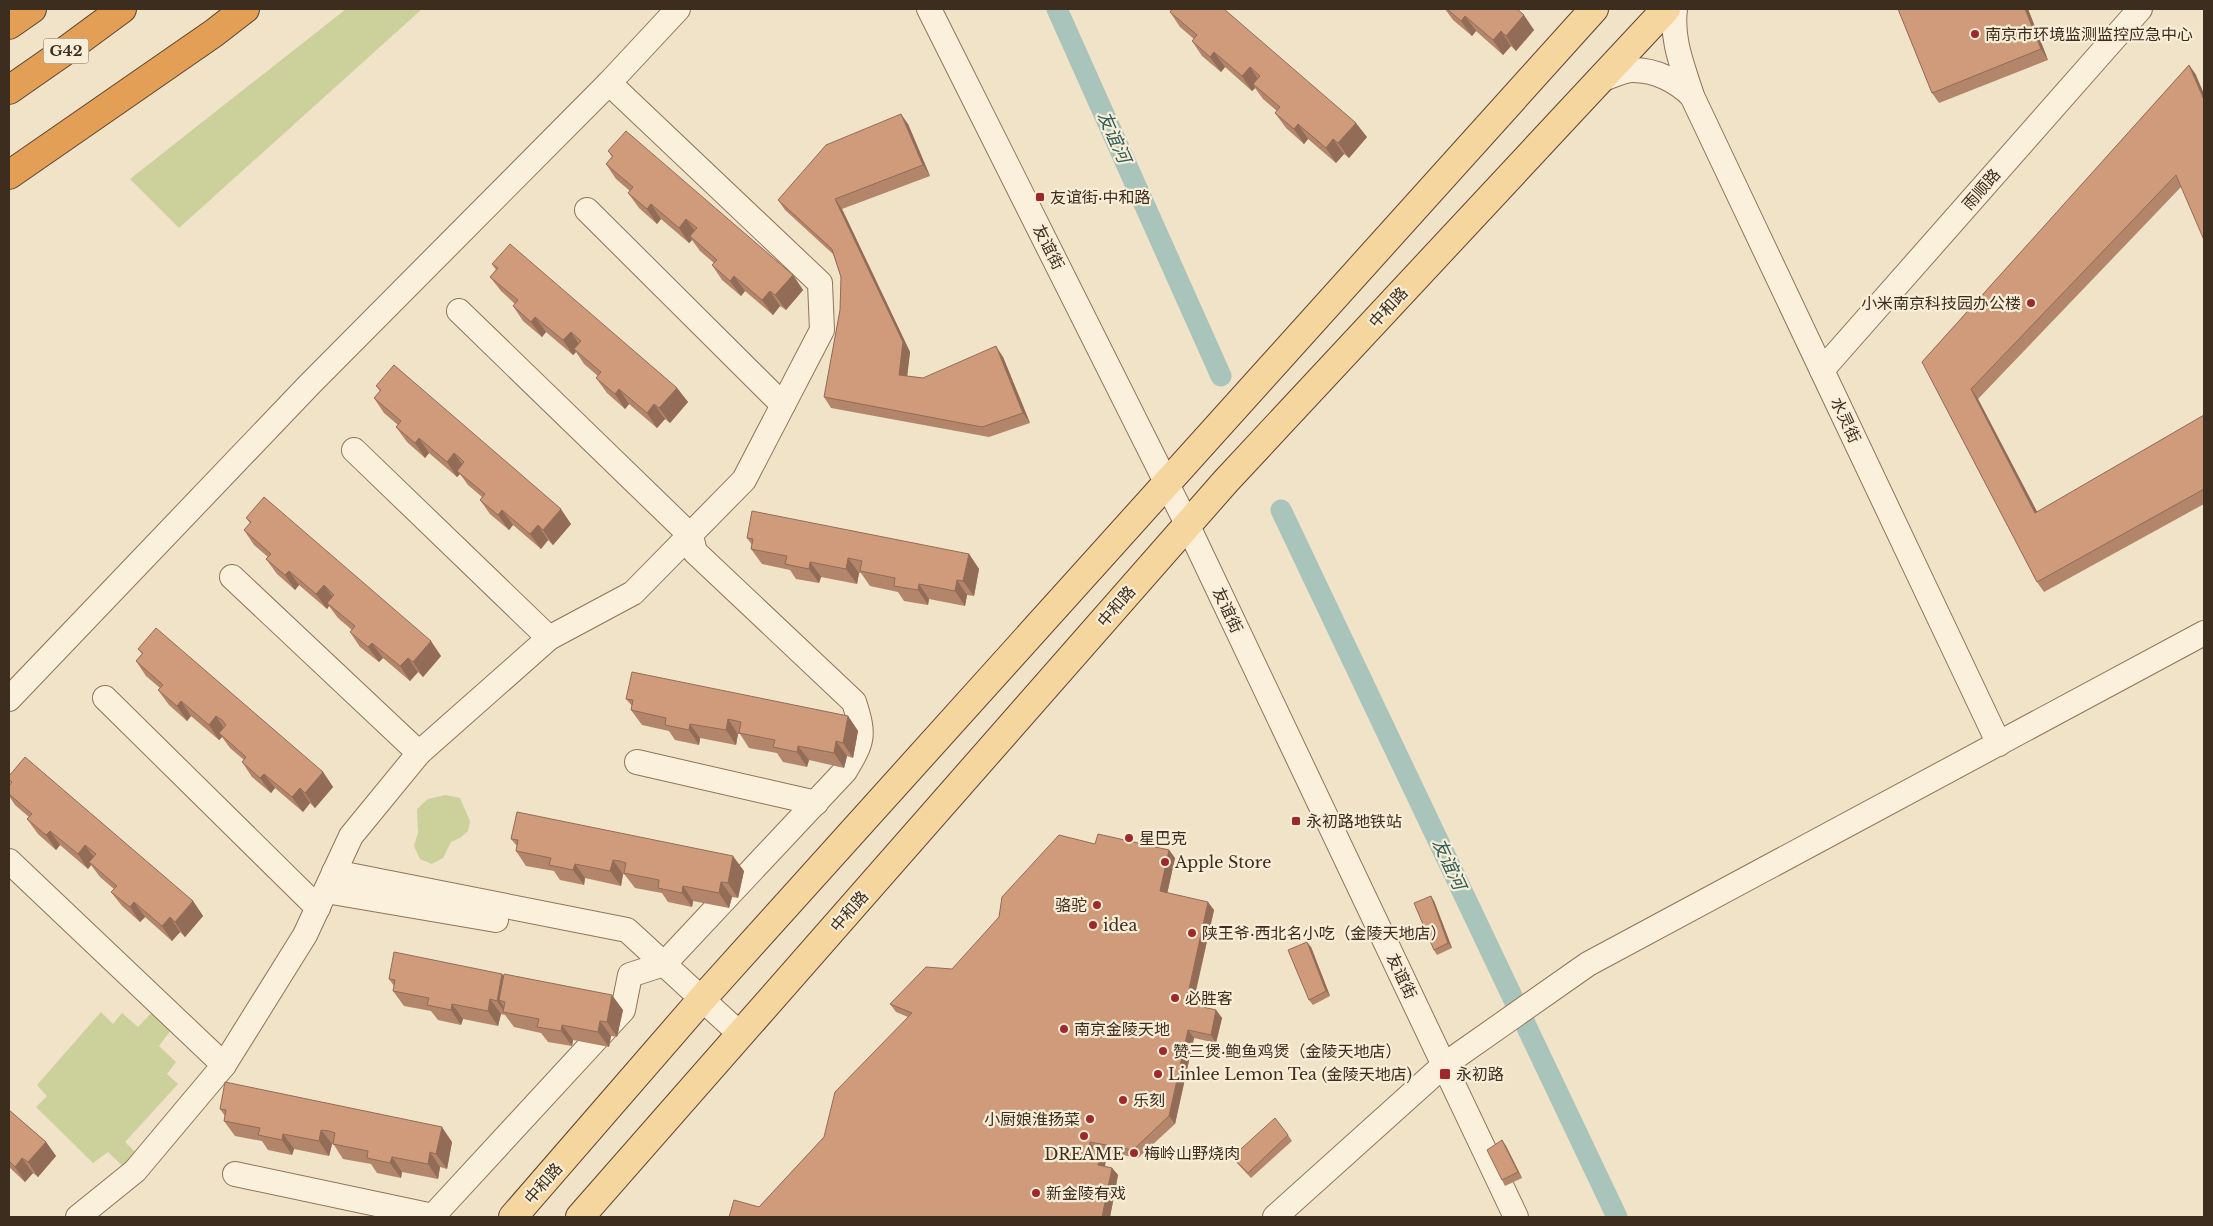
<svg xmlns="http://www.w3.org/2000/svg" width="2213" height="1226" font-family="'Libre Baskerville','Noto Sans SC',serif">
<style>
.green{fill:#ccd09a}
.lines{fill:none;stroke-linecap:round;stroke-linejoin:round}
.canal{stroke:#a8c4bb;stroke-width:21}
.minor-casing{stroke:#8e745b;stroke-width:26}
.major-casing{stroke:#5c422f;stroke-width:30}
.highway-casing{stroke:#5c422f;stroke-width:30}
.minor{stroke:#fbf0db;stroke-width:24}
.major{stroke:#f5d69e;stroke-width:28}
.highway{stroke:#e29f55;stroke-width:28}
.wall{fill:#b3856a}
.shaded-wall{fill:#926c56}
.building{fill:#d09b7b;stroke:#926c56}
.poi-dot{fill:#a0282d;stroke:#f8edd7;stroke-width:2}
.labels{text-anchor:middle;stroke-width:4.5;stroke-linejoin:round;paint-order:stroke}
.shield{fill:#f8edd7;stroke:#756756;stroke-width:1}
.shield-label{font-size:15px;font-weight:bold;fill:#3d2d1f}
.poi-label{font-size:16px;fill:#3d2d1f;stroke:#f8edd7;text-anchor:start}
.street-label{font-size:16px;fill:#3d2d1f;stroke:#f8edd7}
.water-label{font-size:18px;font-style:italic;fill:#2e5e59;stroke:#f8edd7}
</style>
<rect width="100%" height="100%" fill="#f1e3c7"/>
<g class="green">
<path d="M346,9H422L179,228L130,179Z"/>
<path d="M445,795L460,798L470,821L468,831L460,838L451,842L443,858L432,864L420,859L414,846L418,833L417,809L428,799Z"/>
<path d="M160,1004L178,1021L159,1046L176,1062L167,1074L178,1084L125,1142L144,1161L131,1174L108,1152L93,1163L36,1107L47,1096L37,1085L101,1012L113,1024L122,1013L138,1027Z"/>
</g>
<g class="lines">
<g class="canal">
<path d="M1057,9L1221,376"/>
<path d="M1281,510L1617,1217"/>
</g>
<g class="minor-casing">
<g id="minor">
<path d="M929,9L1187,524L1516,1217"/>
<path d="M1675,9C1671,40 1683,67 1692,96L1999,744"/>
<path d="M1600,80C1610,77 1623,70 1633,70C1656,70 1677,81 1692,96"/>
<path d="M587,210L783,405"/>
<path d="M1822,370L2140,9"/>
<path d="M354,450L549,638"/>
<path d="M232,577L419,753"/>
<path d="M105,698L318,908"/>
<path d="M9,699L309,385L609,83L678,9"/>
<path d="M637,762L816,803"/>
<path d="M9,861L224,1065"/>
<path d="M334,872L627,930L740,1034"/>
<path d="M326,891L496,920"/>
<path d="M235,1174L433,1216"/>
<path d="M78,1217L135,1171L224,1065L305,935L351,836L419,753L549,638L633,593L744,480L822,330L820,283L609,83"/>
<path d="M432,1217L623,1010L630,975L664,964L845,771C863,741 865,736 854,702L695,552L691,536L459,311"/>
<path d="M1275,1217L1444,1065L1588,964L2204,633"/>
</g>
</g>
<g class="major-casing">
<g id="major">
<path d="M513,1217L702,999L1594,9"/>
<path d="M580,1217L1226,481L1666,9"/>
</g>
</g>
<g class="highway-casing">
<g id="highway">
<path d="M9,25L32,9"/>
<path d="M9,90L65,51L122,9"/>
<path d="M9,175L214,33L245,9"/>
</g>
</g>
<use href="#minor" class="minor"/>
<use href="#major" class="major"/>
<use href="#highway" class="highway"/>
</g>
<g class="wall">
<path d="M1445,9H1517L1534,30L1516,51L1511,46L1503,55L1476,31L1472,36L1453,20Z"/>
<path d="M1898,9H2028L2048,60L1939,103L1932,93Z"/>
<path d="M1170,12L1367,137L1349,158L1344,154L1336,163L1308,139L1304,144L1286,128L1275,113L1277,111L1263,99L1255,88L1252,91L1225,67L1221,72L1202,56L1192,41L1194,39L1180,27Z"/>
<path d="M2189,65L2196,75L2181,187L1978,399L2037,512L2204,415V504L2044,592L2037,582L1922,362Z"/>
<path d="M908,124L930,176L842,209L910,352L907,376L923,378L1003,357L1030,423L989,437L831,408L824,397L840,310L841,277L833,254L785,210L778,200Z"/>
<path d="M608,151L793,275L803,290L786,310L780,306L773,315L745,291L741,296L722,280L712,265L714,263L700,251L692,240L689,243L661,219L657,224L639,208L628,193L630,191L616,179L606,164L612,157Z"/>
<path d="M492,264L677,388L688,402L670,423L665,419L657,428L629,404L625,409L607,393L596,378L598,376L584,364L576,352L573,355L546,332L542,337L523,321L513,306L515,304L501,291L490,277L496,270Z"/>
<path d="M376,386L571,524L553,545L548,540L541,549L513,525L509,530L490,514L480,500L482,497L468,485L460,474L457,477L429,453L425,458L407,442L396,427L398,425L384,413L374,398L380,391Z"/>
<path d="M246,518L441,656L423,677L418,672L410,681L383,658L379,662L360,647L350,632L352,630L338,618L329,606L327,609L299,585L295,590L277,574L266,559L268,557L254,545L244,530L250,523Z"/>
<path d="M747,538L969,554L979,569L974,596L967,595L965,606L929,599L928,605L904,601L898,592L870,586L861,573H859L857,584L821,577L819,583L796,579L790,570L762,564L751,549L752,545Z"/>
<path d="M138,649L323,772L333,787L315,808L310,803L303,812L275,788L271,793L252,777L242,762L244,760L230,748L222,737L219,740L191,716L187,721L169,705L158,690L160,688L146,676L136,661L142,654Z"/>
<path d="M626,699L848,716L858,731L853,758L847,756L844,768L809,760L807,767L783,762L777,753L749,748L740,734H738L736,745L700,738L699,745L675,740L669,731L642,725L631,710L632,706Z"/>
<path d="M9,776L193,901L203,916L185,937L180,932L172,941L145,917L140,922L122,906L111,892L114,889L100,877L91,865L88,869L60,845L56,850L38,834L27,819L29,817L15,805L9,796V786L11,783L9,781Z"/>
<path d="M511,839L744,871L738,898L732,897L729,908L693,901L692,907L668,902L662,893L635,888L625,875L623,874L621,886L585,878L584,885L560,880L554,871L526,866L516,851L517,846Z"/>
<path d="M1095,844L1169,850L1175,858L1167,893L1214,910L1193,1005L1216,1010L1222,1018L1216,1043L1194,1038L1175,1124L1138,1158L1101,1151L1106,1159L1105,1166L1112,1168L1118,1175L1110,1217H729L759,1207L824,1137L908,1017L896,1012L890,1004L952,969Z"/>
<path d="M1434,901L1452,948L1437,955L1434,950Z"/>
<path d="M1311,947L1330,996L1313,1005L1309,1000Z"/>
<path d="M504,976L623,1010L617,1037L611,1036L609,1047L573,1040L572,1046L548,1042L541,1033L514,1027L505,1015L501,1014L498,1026L463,1019L461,1025L438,1020L431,1011L404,1006L393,991L394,986L389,979Z"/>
<path d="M220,1109L452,1142L447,1169L440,1167L438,1179L402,1172L401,1178L377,1173L371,1164L343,1159L334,1145L332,1144L329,1156L294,1149L292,1155L268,1150L262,1141L235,1136L224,1121L225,1116Z"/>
<path d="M9,1110L46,1142L56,1156L38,1177L33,1173L25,1182L9,1167Z"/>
<path d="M1288,1135L1292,1141L1251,1178L1236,1162L1232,1157Z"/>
<path d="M1502,1140L1506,1146L1522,1178L1505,1186L1502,1180Z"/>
</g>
<g class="shaded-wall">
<path d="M2025,9H2028L2048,60L2041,49Z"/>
<path d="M1524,15L1534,30L1516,51L1506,36Z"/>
<path d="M1465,16L1476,31L1472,36L1461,21Z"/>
<path d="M1501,31L1511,46L1503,55L1493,40Z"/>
<path d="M1214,52L1225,67L1221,72L1210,57Z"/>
<path d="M2189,65L2196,75L2204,94V100Z"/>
<path d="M1250,67L1260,82L1253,84L1255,88L1252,91L1242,76Z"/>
<path d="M901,114L908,124L930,176L923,165Z"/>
<path d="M1356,123L1367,137L1349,158L1338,143Z"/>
<path d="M1298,124L1308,139L1304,144L1294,129Z"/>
<path d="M1333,139L1344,154L1336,163L1326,148Z"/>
<path d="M835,199L842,209L910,352L906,386L899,375Z"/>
<path d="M651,204L661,219L657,224L647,209Z"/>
<path d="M686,219L697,234L690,236L692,240L689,243L679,228Z"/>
<path d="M793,275L803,290L786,310L775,295Z"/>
<path d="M734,276L745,291L741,296L730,281Z"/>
<path d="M770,291L780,306L773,315L762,300Z"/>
<path d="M535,317L546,332L542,337L531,322Z"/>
<path d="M571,332L581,347L574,349L576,352L573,355L563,340Z"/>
<path d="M996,346L1003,357L1030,423L1023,413Z"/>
<path d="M677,388L688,402L670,423L659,408Z"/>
<path d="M619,389L629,404L625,409L615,394Z"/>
<path d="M1971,389L1978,399L2043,523L2035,513Z"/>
<path d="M654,404L665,419L657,428L647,413Z"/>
<path d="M419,438L429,453L425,458L415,443Z"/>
<path d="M454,453L465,468L457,471L460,474L457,477L447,462Z"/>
<path d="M561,509L571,524L553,545L543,530Z"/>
<path d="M502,510L513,525L509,530L498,515Z"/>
<path d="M538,525L548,540L541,549L530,534Z"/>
<path d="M969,554L979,569L974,596L963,581Z"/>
<path d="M848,558L859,573L857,584L846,569Z"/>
<path d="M810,562L821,577L819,583L809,569Z"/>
<path d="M289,571L299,585L295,590L285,575Z"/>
<path d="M957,580L967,595L965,606L955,591Z"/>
<path d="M919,584L929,599L928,605L918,590Z"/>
<path d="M324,585L335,600L327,603L329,606L327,609L316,594Z"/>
<path d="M431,641L441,656L423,677L413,662Z"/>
<path d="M372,643L383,658L379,662L368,647Z"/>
<path d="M408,658L418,672L410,681L400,666Z"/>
<path d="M181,701L191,716L187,721L177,706Z"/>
<path d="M216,716L226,731L219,733L222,737L219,740L209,725Z"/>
<path d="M848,716L858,731L853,758L843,743Z"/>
<path d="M728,719L738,734L736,745L726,730Z"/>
<path d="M690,724L700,738L699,745L689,730Z"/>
<path d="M836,741L847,756L844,768L834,753Z"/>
<path d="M798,746L809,760L807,767L797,752Z"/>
<path d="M323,772L333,787L315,808L305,793Z"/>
<path d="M264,774L275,788L271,793L260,778Z"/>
<path d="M300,788L310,803L303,812L292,797Z"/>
<path d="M50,831L60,845L56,850L46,835Z"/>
<path d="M85,845L96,860L89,862L91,865L88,869L78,854Z"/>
<path d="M1169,850L1175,858L1166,899L1160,891Z"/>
<path d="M733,856L744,871L738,898L728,883Z"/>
<path d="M613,860L623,874L621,886L610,871Z"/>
<path d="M575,864L585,878L584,885L573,870Z"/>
<path d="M721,882L732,897L729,908L719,893Z"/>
<path d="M683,886L693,901L692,907L682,893Z"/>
<path d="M1431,896L1434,901L1452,948L1448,943Z"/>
<path d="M193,901L203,916L185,937L175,922Z"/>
<path d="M134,902L145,917L140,922L130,907Z"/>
<path d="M1208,902L1214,910L1191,1011L1186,1003Z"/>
<path d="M170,917L180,932L172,941L162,926Z"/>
<path d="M1307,942L1311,947L1330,996L1326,991Z"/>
<path d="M502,974L513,989L499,1000L508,1013H505L497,1001Z"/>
<path d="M612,995L623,1010L617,1037L607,1022Z"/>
<path d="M490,999L501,1014L498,1026L488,1011Z"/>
<path d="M452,1004L463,1019L461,1025L451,1010Z"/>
<path d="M1216,1010L1222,1018L1216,1043L1211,1035Z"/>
<path d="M600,1021L611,1036L609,1047L598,1032Z"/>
<path d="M562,1025L573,1040L572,1046L561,1031Z"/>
<path d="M1188,1030L1194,1038L1175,1124L1169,1116Z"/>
<path d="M442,1127L452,1142L447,1169L436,1154Z"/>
<path d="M321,1130L332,1144L329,1156L319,1141Z"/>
<path d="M283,1134L294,1149L292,1155L282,1140Z"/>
<path d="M1502,1140L1506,1146L1522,1178L1518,1172Z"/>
<path d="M46,1142L56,1156L38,1177L28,1162Z"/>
<path d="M1090,1142L1095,1150L1089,1148Z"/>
<path d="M1101,1151L1106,1159L1104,1173L1098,1165Z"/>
<path d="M430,1152L440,1167L438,1179L428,1164Z"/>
<path d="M392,1157L402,1172L401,1178L390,1163Z"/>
<path d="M22,1158L33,1173L25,1182L15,1167Z"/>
<path d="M1112,1168L1118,1175L1110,1217H1102Z"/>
</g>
<g class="building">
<path d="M1172,9H1224L1356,123L1338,143L1333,139L1326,148L1298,124L1294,129L1275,113L1280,107L1253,84L1260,76L1250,67L1242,76L1214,52L1210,57L1192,41L1197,35L1170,12Z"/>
<path d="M1447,9H1517L1524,15L1506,36L1501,31L1493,40L1465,16L1461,21Z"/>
<path d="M1898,9H2025L2041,49L1932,93Z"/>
<path d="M2189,65L2204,100V240L2176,175L1971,389L2035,513L2204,415V489L2037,582L1922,362Z"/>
<path d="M901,114L923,165L835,199L903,342L899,375L923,378L996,346L1023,413L982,427L824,397L840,310L841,277L832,249L778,200L826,145Z"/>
<path d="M626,131L793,275L775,295L770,291L762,300L734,276L730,281L712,265L717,260L690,236L697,228L686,219L679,228L651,204L647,209L628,193L633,187L606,164L613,156L608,151Z"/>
<path d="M510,244L677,388L659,408L654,404L647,413L619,389L615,394L596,378L601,372L574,349L581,341L571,332L563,340L535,317L531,322L513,306L518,300L490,277L498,268L492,264Z"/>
<path d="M394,365L561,509L543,530L538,525L530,534L502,510L498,515L480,500L485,494L457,471L464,462L460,458L454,453L447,462L419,438L415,443L396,427L401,421L374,398L381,390L376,386Z"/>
<path d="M264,497L431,641L413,662L408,658L400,666L372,643L368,647L350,632L355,626L327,603L334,595L324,585L316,594L289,571L285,575L266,559L271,554L244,530L251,522L246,518Z"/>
<path d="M752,511L969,554L963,581L957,580L955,591L919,584L918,590L894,586L895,578L860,571L862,561L848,558L846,569L810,562L809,569L785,564L787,556L751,549L753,539L747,538Z"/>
<path d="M156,628L323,772L305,793L300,788L292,797L264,774L260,778L242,762L246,757L219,733L226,725L222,720L216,716L209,725L181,701L177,706L158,690L163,685L136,661L143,653L138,649Z"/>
<path d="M632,672L848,716L843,743L836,741L834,753L798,746L797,752L773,747L775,740L739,733L741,722L728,719L726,730L690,724L689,730L665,725L666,718L631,710L633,700L626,699Z"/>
<path d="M25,757L193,901L175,922L170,917L162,926L134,902L130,907L111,892L117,886L89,862L96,854L85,845L78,854L50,831L46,835L27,819L32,814L9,794V786L12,782L9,780V776Z"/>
<path d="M517,812L733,856L728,883L721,882L719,893L683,886L682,893L658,888L659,880L624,873L626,863L620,861L613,860L610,871L575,864L573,870L549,865L551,858L516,851L518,840L511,839Z"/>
<path d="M1098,834L1169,850L1160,891L1208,902L1186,1003L1216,1010L1211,1035L1188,1030L1169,1116L1133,1150L1090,1142L1089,1148L1101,1151L1098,1165L1112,1168L1102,1217H729L734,1200L759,1207L824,1137L835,1092L912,1013L890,1004L926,967L952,969L999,917L1002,897L1059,835L1095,844Z"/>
<path d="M1431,896L1448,943L1434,950L1414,903Z"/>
<path d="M1307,942L1326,991L1309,1000L1288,950Z"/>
<path d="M394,952L502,974L497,1001L490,999L488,1011L452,1004L451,1010L427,1005L429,998L393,991L395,980L389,979Z"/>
<path d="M504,974L612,995L607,1022L600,1021L598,1032L562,1025L561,1031L537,1027L539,1019L503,1012L505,1002L499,1000Z"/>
<path d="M225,1082L442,1127L436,1154L430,1152L428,1164L392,1157L390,1163L367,1158L368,1151L333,1144L335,1133L329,1131L321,1130L319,1141L283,1134L282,1140L258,1135L260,1128L224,1121L226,1110L220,1109Z"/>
<path d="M9,1110L46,1142L28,1162L22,1158L15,1167L9,1161Z"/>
<path d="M1275,1118L1288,1135L1248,1173L1232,1157Z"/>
<path d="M1502,1140L1518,1172L1502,1180L1487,1150Z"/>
</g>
<g class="poi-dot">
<circle cx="1975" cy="34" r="5"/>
<rect x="1035" y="192" width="10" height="10" rx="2.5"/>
<circle cx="2031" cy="303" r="5"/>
<rect x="1291" y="816" width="10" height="10" rx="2.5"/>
<circle cx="1129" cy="838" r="5"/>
<circle cx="1165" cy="862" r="5"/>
<circle cx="1097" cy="905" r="5"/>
<circle cx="1093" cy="925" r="5"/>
<circle cx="1192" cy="933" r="5"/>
<circle cx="1175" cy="998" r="5"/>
<circle cx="1064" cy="1029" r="5"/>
<circle cx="1163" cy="1051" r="5"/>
<circle cx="1158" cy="1074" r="5"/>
<rect x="1439" y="1068" width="12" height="12" rx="2.5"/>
<circle cx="1123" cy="1100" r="5"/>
<circle cx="1090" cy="1119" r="5"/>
<circle cx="1084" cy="1136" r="5"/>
<circle cx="1134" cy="1153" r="5"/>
<circle cx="1036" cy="1193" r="5"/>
</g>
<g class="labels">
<rect class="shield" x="43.5" y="38.5" width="45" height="25" rx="4"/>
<g class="shield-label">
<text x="66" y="56">G42</text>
</g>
<g class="poi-label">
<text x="1985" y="40">南京市环境监测监控应急中心</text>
<text x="1050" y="203">友谊街·中和路</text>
<text x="2021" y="309" text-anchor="end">小米南京科技园办公楼</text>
<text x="1306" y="827">永初路地铁站</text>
<text x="1139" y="844">星巴克</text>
<text x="1175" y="868">Apple Store</text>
<text x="1087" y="911" text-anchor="end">骆驼</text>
<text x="1103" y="931">idea</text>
<text x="1202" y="939">陕王爷·西北名小吃（金陵天地店）</text>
<text x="1185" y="1004">必胜客</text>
<text x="1074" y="1035">南京金陵天地</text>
<text x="1173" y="1057">赞三煲·鲍鱼鸡煲（金陵天地店）</text>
<text x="1168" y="1080">Linlee Lemon Tea (金陵天地店)</text>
<text x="1456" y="1080">永初路</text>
<text x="1133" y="1106">乐刻</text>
<text x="1080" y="1125" text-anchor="end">小厨娘淮扬菜</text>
<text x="1144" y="1159">梅岭山野烧肉</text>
<text x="1084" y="1160" text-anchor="middle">DREAME</text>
<text x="1046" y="1199">新金陵有戏</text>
</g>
<g class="street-label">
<text transform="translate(1981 189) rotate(-49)" y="6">雨顺路</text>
<text transform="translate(1049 247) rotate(63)" y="6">友谊街</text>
<text transform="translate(1388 307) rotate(-47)" y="6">中和路</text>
<text transform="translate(1846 420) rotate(65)" y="6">水灵街</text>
<text transform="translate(1116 606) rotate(-49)" y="6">中和路</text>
<text transform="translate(1228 610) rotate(65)" y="6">友谊街</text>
<text transform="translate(849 911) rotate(-49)" y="6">中和路</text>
<text transform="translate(1402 976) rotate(65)" y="6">友谊街</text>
<text transform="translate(543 1183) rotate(-49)" y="6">中和路</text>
</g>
<g class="water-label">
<text transform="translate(1114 137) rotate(66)" y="6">友谊河</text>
<text transform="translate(1449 864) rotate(65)" y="6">友谊河</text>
</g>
</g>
<rect width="2213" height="1226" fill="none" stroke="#3d2d1f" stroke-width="20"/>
</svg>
